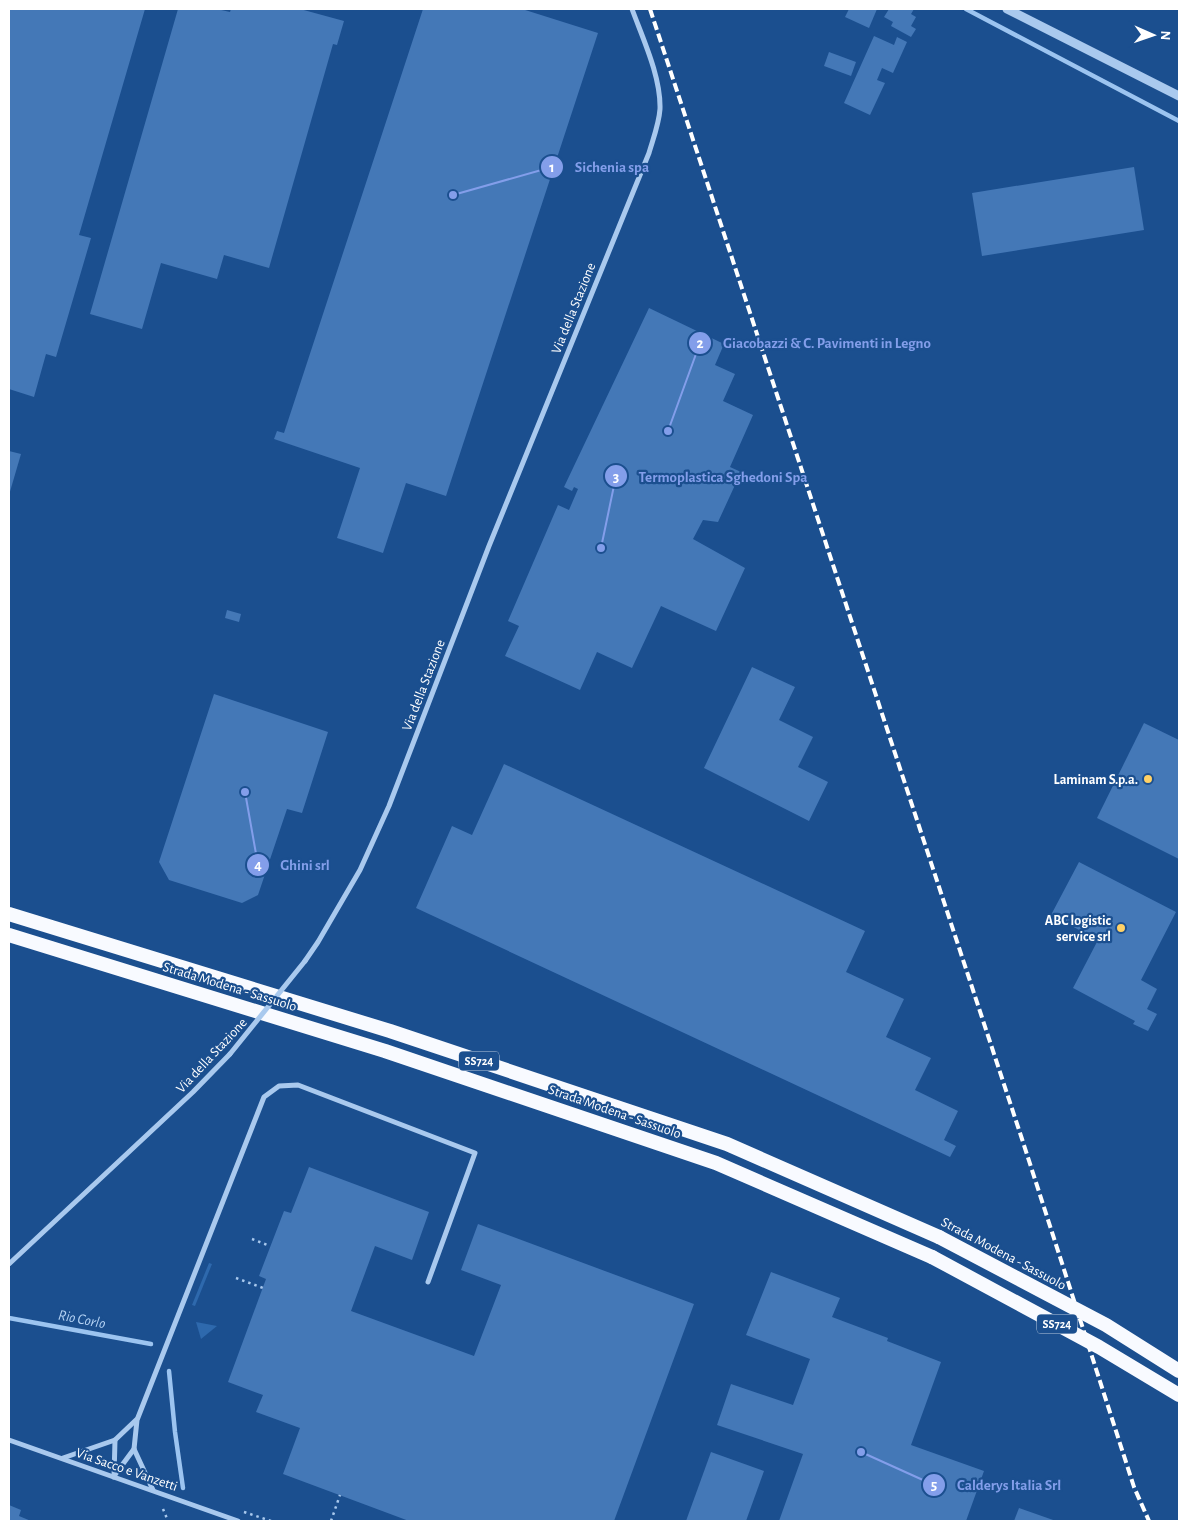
<svg xmlns="http://www.w3.org/2000/svg" width="1188" height="1530" font-family="'Alegreya Sans',sans-serif">
<style>
.green{fill:#2e69ad}
.lines{fill:none;stroke-linecap:round;stroke-linejoin:round}
.stream{stroke:#9cc4f0;stroke-width:4.5}
.building{fill:#4478b7}
.path{stroke:#a9c9ee;stroke-width:2.5;stroke-dasharray:2.5 4;stroke-linecap:butt}
.minor{stroke:#a9c9ee;stroke-width:5}
.tertiary{stroke:#a9c9ee;stroke-width:9}
.trunk{stroke:#f8faff;stroke-width:14}
.rail{stroke:#fff;stroke-width:4;stroke-dasharray:9 4;stroke-linecap:butt}
.minor-bridge{stroke:#a9c9ee;stroke-width:5}
.trunk-bridge{stroke:#f8faff;stroke-width:14}
.poi-dot{fill:#ffd166;stroke:#1b4f8f;stroke-width:2}
.labels{text-anchor:middle;stroke-width:4.5;stroke-linejoin:round;paint-order:stroke}
.shield{fill:#1b4f8f;stroke:#bbcadd;stroke-width:1}
.shield-label{font-size:12px;font-weight:bold;fill:#fff}
.street-label{font-size:14px;fill:#fff;stroke:#1b4f8f}
.poi-label{font-size:14px;font-weight:bold;fill:#fff;stroke:#1b4f8f;text-anchor:end}
.water-label{font-size:15px;font-style:italic;fill:#b5d3f5;stroke:#1b4f8f}
.leader{fill:none;stroke:#839eea;stroke-width:2}
.callout-dot{fill:#839eea;stroke:#1b4f8f;stroke-width:2}
.mark-label{font-size:15px;text-anchor:middle;font-weight:bold;fill:#fff}
.callout-label{font-size:15px;text-anchor:middle;font-weight:bold;fill:#839eea;stroke:#1b4f8f;stroke-width:4.5;stroke-linejoin:round;paint-order:stroke}
</style>
<rect width="100%" height="100%" fill="#1b4f8f"/>
<g class="green">
<path d="M209,1263L212,1264L195,1306L192,1305Z"/>
<path d="M196,1322L217,1326L201,1339Z"/>
</g>
<g class="lines">
<g class="stream">
<path d="M966,9L1179,121"/>
<path d="M9,1318L151,1344"/>
<path d="M169,1371L175,1432L183,1488"/>
</g>
</g>
<g class="building">
<path d="M9,9H145L79,235L91,238L56,357L46,354L34,397L9,389Z"/>
<path d="M178,9H217L230,12L231,9H300L344,21L337,45L333,44L269,268L224,255L217,279L161,263L142,329L90,314Z"/>
<path d="M423,9H522L598,33L446,496L406,483L383,553L337,538L360,468L274,439L277,431L284,433Z"/>
<path d="M849,9H877L869,28L845,17Z"/>
<path d="M889,9H914L911,14L916,17L911,26L916,29L911,37L891,26L893,22L884,17Z"/>
<path d="M874,36L894,45L897,37L907,42L893,73L882,68L877,80L885,83L870,115L844,103Z"/>
<path d="M829,52L856,62L851,76L824,66Z"/>
<path d="M1134,167L1144,230L982,256L972,193Z"/>
<path d="M649,308L724,344L715,365L735,374L723,401L753,415L730,467L741,472L718,522L703,520L693,539L745,568L716,631L661,606L632,668L597,652L580,690L505,656L519,626L508,621L558,505L569,510L578,489L574,487L572,491L564,487Z"/>
<path d="M9,451L21,454L9,495Z"/>
<path d="M227,610L241,614L239,622L225,618Z"/>
<path d="M752,667L795,687L779,720L813,737L798,767L828,782L809,821L704,768Z"/>
<path d="M214,694L328,732L302,813L287,809L258,895L242,903L169,880L159,862Z"/>
<path d="M1144,723L1179,740V859L1097,818Z"/>
<path d="M504,764L865,931L846,972L904,999L886,1037L931,1058L915,1090L958,1111L944,1140L956,1146L950,1157L416,908L452,826L472,835Z"/>
<path d="M1079,862L1176,912L1141,980L1157,989L1147,1009L1157,1014L1148,1031L1133,1024L1135,1021L1073,988L1098,940L1051,915Z"/>
<path d="M309,1167L429,1212L412,1260L375,1246L351,1311L474,1356L501,1285L461,1270L478,1224L694,1304L614,1521H409L283,1474L300,1428L256,1412L263,1395L228,1382L266,1279L259,1276L284,1211L291,1213Z"/>
<path d="M771,1272L840,1298L832,1317L888,1338L887,1341L941,1362L911,1445L984,1471L966,1521H779L803,1454L717,1425L731,1384L793,1405L810,1359L746,1335Z"/>
<path d="M711,1452L764,1471L746,1521H686Z"/>
<path d="M9,1505L21,1510L19,1516L31,1521H9Z"/>
<path d="M1019,1508L1056,1521H1014Z"/>
</g>
<g class="lines">
<g class="path">
<path d="M252,1239L270,1246"/>
<path d="M236,1278L263,1288"/>
<path d="M163,1509L168,1521"/>
<path d="M244,1512L271,1521"/>
<path d="M331,1521L340,1495"/>
</g>
<g class="minor">
<path d="M305,961L318,942L360,870L389,806L489,546L649,153C653,139 659,124 660,109C661,77 643,39 632,9"/>
<path d="M9,1264L193,1092L230,1054"/>
<path d="M9,1440L238,1521"/>
<path d="M63,1458L115,1440L136,1420"/>
<path d="M114,1476L134,1449"/>
<path d="M114,1477L115,1440"/>
<path d="M153,1490L134,1449L137,1420L264,1097L279,1086L298,1085L475,1153L428,1282"/>
</g>
<path class="tertiary" d="M1007,9L1179,96"/>
<g class="trunk">
<path d="M9,914L390,1031L727,1144L939,1237"/>
<path d="M9,935L385,1051L716,1163L932,1257"/>
</g>
<path class="rail" d="M650,9L1022,1139L1134,1487L1149,1521"/>
<path class="minor-bridge" d="M230,1054L305,961"/>
<g class="trunk-bridge">
<path d="M939,1237L1106,1325L1179,1371"/>
<path d="M932,1257L1099,1347L1179,1395"/>
</g>
</g>
<g class="poi-dot">
<circle cx="1148" cy="779" r="5"/>
<circle cx="1121" cy="928" r="5"/>
</g>
<g class="labels">
<g class="shield">
<rect x="459" y="1051.5" width="40" height="19" rx="4"/>
<rect x="1037" y="1314.5" width="40" height="19" rx="4"/>
</g>
<g class="shield-label">
<text x="479" y="1065">SS724</text>
<text x="1057" y="1328">SS724</text>
</g>
<g class="street-label">
<text transform="translate(573 308) rotate(-68)" y="5">Via della Stazione</text>
<text transform="translate(423 685) rotate(-69)" y="5">Via della Stazione</text>
<text transform="translate(230 986) rotate(17)" y="5">Strada Modena - Sassuolo</text>
<text transform="translate(211 1055) rotate(-47)" y="5">Via della Stazione</text>
<text transform="translate(615 1111) rotate(19)" y="5">Strada Modena - Sassuolo</text>
<text transform="translate(1004 1253) rotate(28)" y="5">Strada Modena - Sassuolo</text>
<text transform="translate(127 1469) rotate(19)" y="5">Via Sacco e Vanzetti</text>
</g>
<g class="poi-label">
<text x="1138" y="784">Laminam S.p.a.</text>
<text x="1111" y="925">ABC logistic<tspan x="1111" dy="16">service srl</tspan></text>
</g>
<g class="water-label">
<text transform="translate(82 1319) rotate(11)" y="5">Rio Corlo</text>
</g>
</g>
<path class="leader" d="M453 195L552 167M668 431L700 343M601 548L616 476M245 792L258 865M861 1452L934 1485"/>
<g class="callout-dot">
<circle cx="453" cy="195" r="5"/>
<circle cx="668" cy="431" r="5"/>
<circle cx="601" cy="548" r="5"/>
<circle cx="245" cy="792" r="5"/>
<circle cx="861" cy="1452" r="5"/>
<circle cx="552" cy="167" r="12"/>
<circle cx="700" cy="343" r="12"/>
<circle cx="616" cy="476" r="12"/>
<circle cx="258" cy="865" r="12"/>
<circle cx="934" cy="1485" r="12"/>
</g>
<g class="mark-label">
<text x="552" y="172">1</text>
<text x="700" y="348">2</text>
<text x="616" y="482">3</text>
<text x="258" y="870">4</text>
<text x="934" y="1490">5</text>
</g>
<g class="callout-label">
<text x="612" y="172">Sichenia spa</text>
<text x="827" y="348">Giacobazzi &amp; C. Pavimenti in Legno</text>
<text x="723" y="482">Termoplastica Sghedoni Spa</text>
<text x="305" y="870">Ghini srl</text>
<text x="1009" y="1490">Calderys Italia Srl</text>
</g>
<rect width="1188" height="1530" fill="none" stroke="#ffffff" stroke-width="20"/>
<g transform="translate(1153 35) rotate(92)" stroke="#1b4f8f" stroke-width="4" paint-order="stroke">
<path d="M0-4L9 19L0 12L-9 19Z" fill="#ffffff"/>
<text y="-8" font-size="14" font-weight="bold" text-anchor="middle" fill="#ffffff">N</text>
</g>
</svg>
